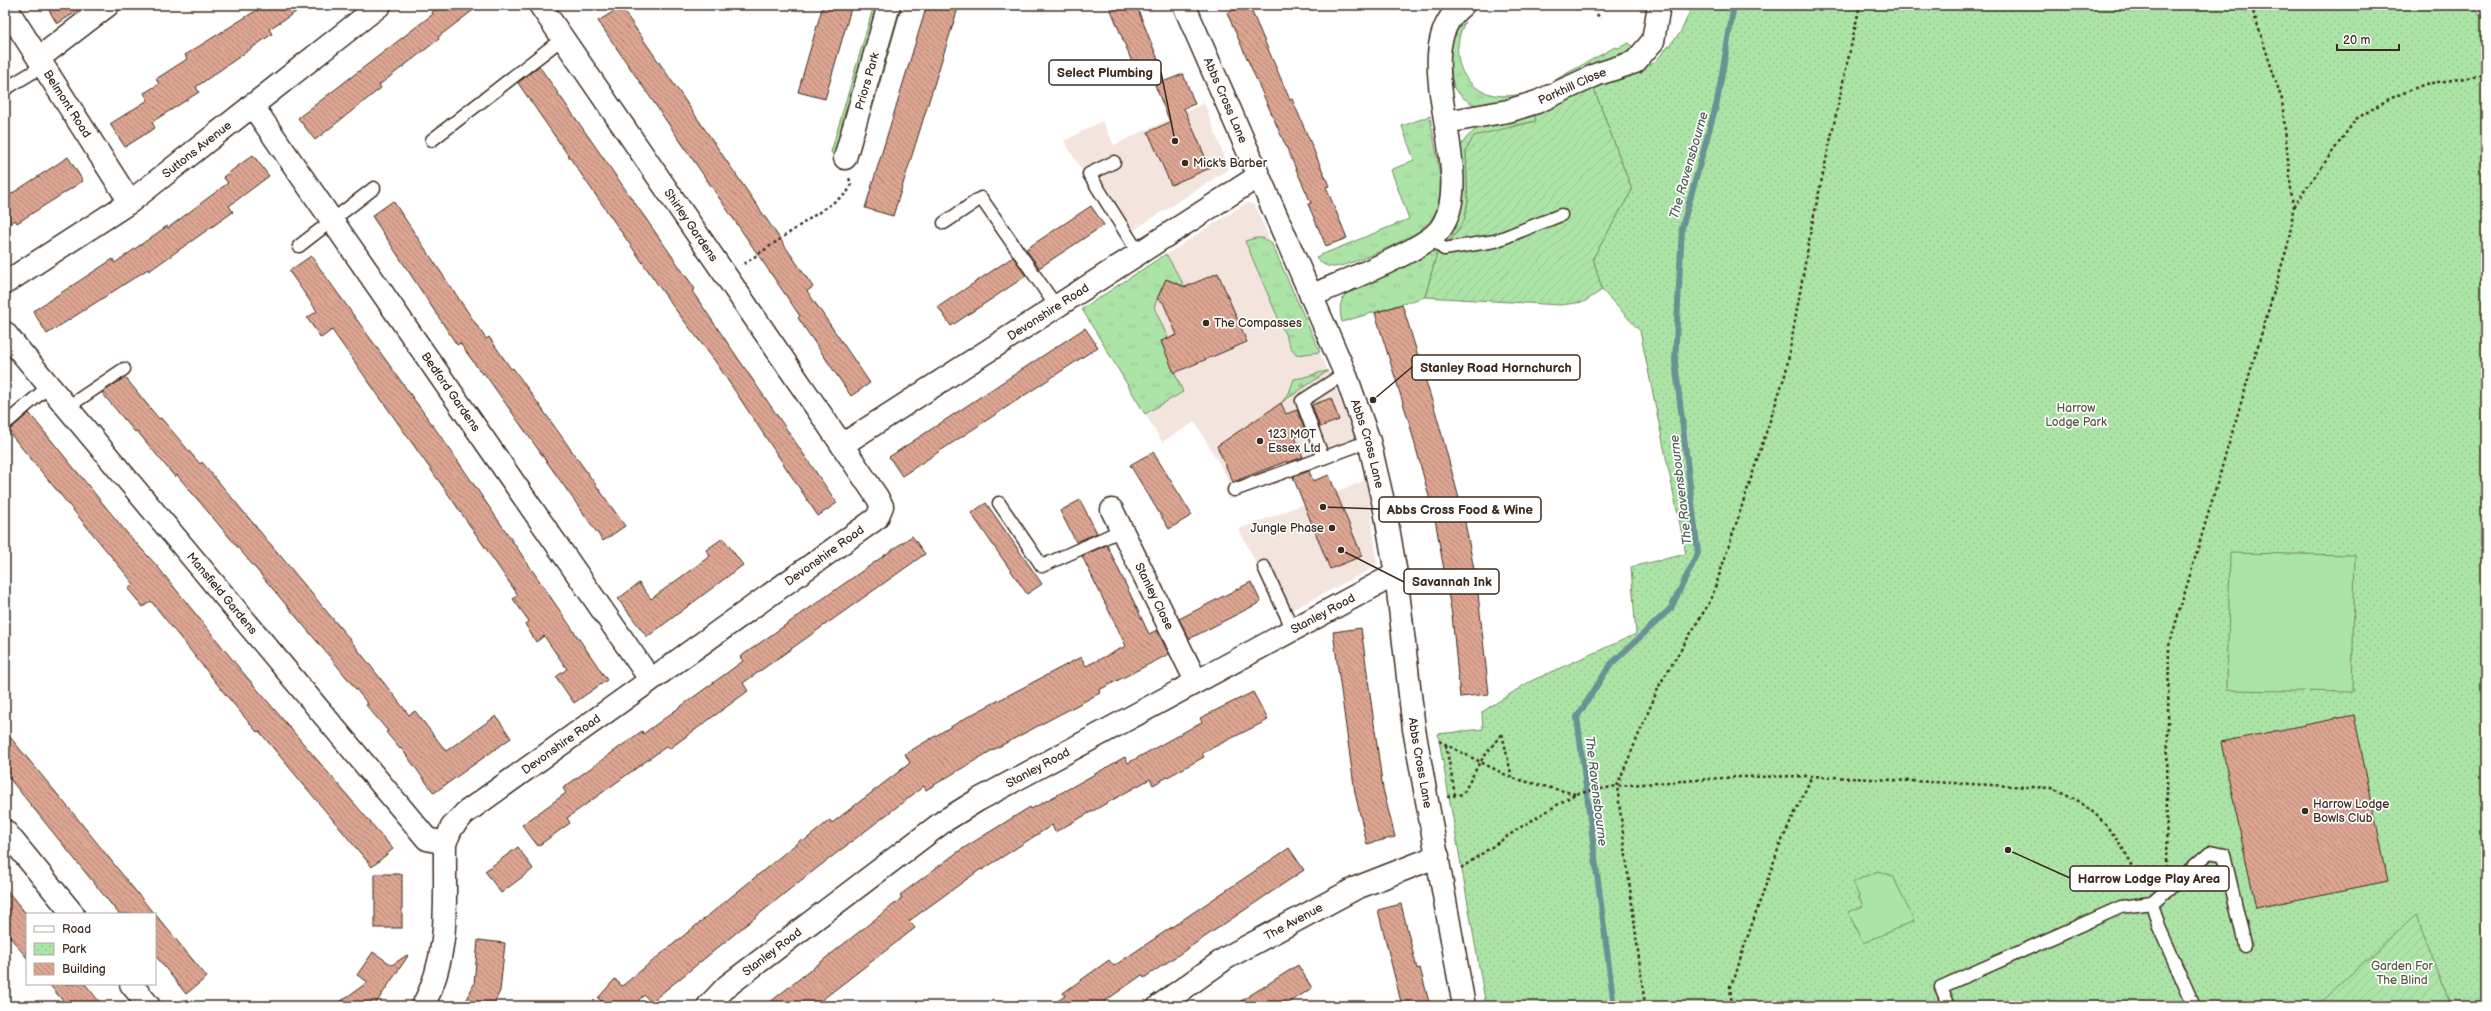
<svg xmlns="http://www.w3.org/2000/svg" width="2491" height="1011" font-family="'Balsamiq Sans',sans-serif">
<style>
.built{fill:#f4e4de}
.grass{fill:url(#grass-tufts);stroke:#748762}
.forest{fill:url(#forest-firs);stroke:#748762}
.park{fill:url(#park-dots);stroke:#748762}
.garden{fill:url(#garden-furrows);stroke:#748762}
.pitch{fill:#ace4a7;stroke:#748762}
.lines{fill:none;stroke-linecap:round;stroke-linejoin:round}
.stream{stroke:#699293;stroke-width:6}
.building{fill:url(#building-back-hatch);stroke:#3b2a1e}
.service-casing{stroke:#3b2a1e;stroke-width:15}
.minor-casing{stroke:#3b2a1e;stroke-width:25}
.tertiary-casing{stroke:#3b2a1e;stroke-width:25}
.path{stroke:#3b2a1e;stroke-width:2.5;stroke-dasharray:3 3;stroke-linecap:butt}
.service{stroke:#fff;stroke-width:12}
.minor{stroke:#fff;stroke-width:22}
.tertiary{stroke:#fff;stroke-width:22}
.poi-dot{fill:#3b2a1e;stroke:#fff;stroke-width:1.5}
.labels{text-anchor:middle;stroke-width:3.5;stroke-linejoin:round;paint-order:stroke}
.street-label{font-size:12px;fill:#3b2a1e;stroke:#fff}
.poi-label{font-size:12px;fill:#3b2a1e;stroke:#fff;text-anchor:start}
.park-label{font-size:12px;fill:#575840;stroke:#fff}
.water-label{font-size:13px;font-style:italic;fill:#525e58;stroke:#fff}
.leader{fill:none;stroke:#3b2a1e;stroke-width:1.5}
.callout-dot{fill:#3b2a1e;stroke:#fff;stroke-width:1.5}
.callout{fill:#fff;stroke:#3b2a1e;stroke-width:1.5}
.callout-label{font-size:13px;text-anchor:middle;font-weight:bold;fill:#3b2a1e}
</style>
<defs>
<pattern id="grass-tufts" width="24" height="20" patternUnits="userSpaceOnUse"><rect width="24" height="20" fill="#ace4a7"/><path d="M3 7l-1-3M5 7V3M7 7l1-3M15 17l-1-3M17 17v-4M19 17l1-3" fill="none" stroke="#95c48f"/></pattern>
<pattern id="forest-firs" width="22" height="20" patternUnits="userSpaceOnUse"><rect width="22" height="20" fill="#ace4a7"/><path d="M5 1l3.5 6h-7zM16 11l3.5 6h-7z" fill="#95c48f"/></pattern>
<pattern id="park-dots" width="8" height="8" patternUnits="userSpaceOnUse"><rect width="8" height="8" fill="#ace4a7"/><path d="M2 2h.1M6 6h.1" fill="none" stroke="#95c48f" stroke-width="1.8" stroke-linecap="round"/></pattern>
<pattern id="garden-furrows" width="10" height="10" patternUnits="userSpaceOnUse"><rect width="10" height="10" fill="#ace4a7"/><path d="M-1 1l2-2M0 10L10 0M9 11l2-2" fill="none" stroke="#95c48f"/></pattern>
<pattern id="building-back-hatch" width="6" height="6" patternUnits="userSpaceOnUse"><rect width="6" height="6" fill="#dca692"/><path d="M-1 5l2 2M0 0l6 6M5-1l2 2" fill="none" stroke="#b48777"/></pattern>
</defs>
<rect width="100%" height="100%" fill="#fff"/>
<filter id="ink" filterUnits="userSpaceOnUse"><feTurbulence type="fractalNoise" baseFrequency=".025" numOctaves="2"/><feDisplacementMap in="SourceGraphic" scale="8" xChannelSelector="R" yChannelSelector="G"/><feConvolveMatrix kernelMatrix="1 2 1 2 8 2 1 2 1" color-interpolation-filters="sRGB"/></filter>
<g filter="url(#ink)">
<g class="built">
<path d="M2472,5H2486V21Z"/>
<path d="M1204,103L1229,169L1123,237L1064,141L1102,121L1114,145Z"/>
<path d="M1246,203L1253,204L1257,210L1362,449L1229,500L1226,490L1232,486L1195,422L1162,442L1082,309Z"/>
<path d="M1367,480L1377,563L1375,567L1282,615L1239,529Z"/>
</g>
<g class="grass">
<path d="M874,5H879L834,156L831,152Z"/>
<path d="M898,5H902L872,110L869,109Z"/>
<path d="M1465,22C1443,66 1473,105 1521,94C1509,101 1487,108 1473,104C1466,101 1459,94 1454,88C1449,65 1445,39 1465,22Z"/>
<path d="M1629,43L1635,50L1555,85L1553,81L1615,47L1618,48Z"/>
<path d="M1534,113L1536,121L1513,126L1466,151L1468,202L1464,221L1448,244L1444,239L1460,148C1473,120 1507,120 1534,113Z"/>
<path d="M1430,116C1433,137 1445,189 1439,207C1435,217 1428,224 1420,230C1410,239 1345,268 1333,267C1325,266 1320,263 1316,257L1409,219L1391,170L1414,160L1402,126Z"/>
<path d="M1256,238H1263L1272,244L1320,352L1297,355L1291,348L1245,241Z"/>
<path d="M1431,251L1437,253L1425,297L1342,322C1340,313 1339,306 1343,298C1351,280 1411,264 1431,251Z"/>
<path d="M1166,254L1185,287L1166,279L1154,307L1168,338L1161,342L1183,392L1145,414L1082,309Z"/>
</g>
<path class="forest" d="M1328,371L1281,403L1289,393L1294,379C1306,378 1317,372 1328,371Z"/>
<path class="park" d="M1693,5H2472L2486,21V1006H1486L1438,734L1483,729L1482,712L1529,682L1636,634L1631,567L1686,554L1640,331L1602,290L1593,258L1632,190L1594,89L1654,63L1680,33Z"/>
<g class="garden">
<path d="M1594,89L1632,190L1593,258L1602,290L1584,302L1560,305L1425,297L1437,253L1448,244L1464,221L1468,202L1466,151L1474,136L1536,121L1534,113Z"/>
<path d="M2416,915L2451,1006H2316Z"/>
</g>
<g class="pitch">
<path d="M2230,553L2355,555L2352,692L2227,690Z"/>
<path d="M1878,871L1893,876L1914,921L1863,943L1848,912L1863,906L1853,882Z"/>
</g>
<g class="lines">
<path class="stream" d="M1614,1006L1577,717L1610,665L1671,608L1698,553L1675,361L1682,228L1717,102L1734,5"/>
</g>
<g class="building">
<path d="M46,5H87L57,24Z"/>
<path d="M265,5H307L269,29L272,34L196,87L199,92L152,122L155,128L125,147L110,124L148,100L144,93L159,84L156,79L187,59L185,55Z"/>
<path d="M442,5H480L438,37L439,39L379,85L381,88L315,140L298,118L433,14L432,12Z"/>
<path d="M823,5H852L825,99L798,92Z"/>
<path d="M927,5H959L893,216L865,208Z"/>
<path d="M1109,5H1136L1159,62L1136,72Z"/>
<path d="M1246,5H1249L1290,100L1292,99L1329,186L1326,187L1347,238L1326,246L1308,204L1311,203L1227,13Z"/>
<path d="M621,7L813,287L807,291L870,383L851,396L798,318L800,316L598,21Z"/>
<path d="M539,66L695,289L692,291L837,503L818,516L715,361L672,305L518,83Z"/>
<path d="M1183,74L1195,104L1184,108L1210,168L1171,185L1148,132L1170,122L1155,85Z"/>
<path d="M253,155L269,176L229,206L233,212L149,271L148,269L47,334L33,311L113,259L115,263L167,226L168,228L228,183L223,177Z"/>
<path d="M68,157L83,181L17,223L15,220L5,227V198Z"/>
<path d="M393,201L486,339L489,337L511,369L513,368L625,526L603,541L484,373L482,374L460,343L457,345L372,216Z"/>
<path d="M1091,206L1104,225L1039,268L1026,249Z"/>
<path d="M311,256L449,448L607,680L574,703L556,677L567,669L544,636L536,642L525,624L529,621L513,599L518,595L446,491L332,330L321,338L307,318L317,311L289,271Z"/>
<path d="M1013,257L1026,276L951,326L938,307Z"/>
<path d="M1218,273L1247,342L1174,373L1161,341L1177,335L1163,302L1157,299L1166,279L1185,287Z"/>
<path d="M1402,304L1437,417L1464,517L1477,585L1489,694L1460,697L1452,615L1435,519L1409,422L1375,313Z"/>
<path d="M1085,328L1098,347L902,476L889,457Z"/>
<path d="M125,377L159,419L161,418L200,464L202,462L348,637L409,715L415,711L446,751L496,716L511,738L434,793L401,748L400,749L386,732L388,731L366,705L368,704L330,657L177,475L175,477L137,431L135,432L102,393Z"/>
<path d="M1331,398L1339,420L1320,427L1312,405Z"/>
<path d="M1281,403L1286,414L1297,410L1306,433L1295,437L1303,457L1287,463V461L1233,482L1217,446Z"/>
<path d="M29,413L127,533L157,566L240,669L393,849L372,867L259,731L257,732L226,695L151,601L143,607L128,589L134,584L8,431Z"/>
<path d="M1153,452L1192,515L1169,529L1130,465Z"/>
<path d="M1309,471L1313,481L1329,475L1362,556L1330,569L1293,477Z"/>
<path d="M1080,500L1097,533L1076,542L1060,511Z"/>
<path d="M986,503L1042,584L1027,594L971,513Z"/>
<path d="M912,536L925,554L743,683L748,691L669,749L667,746L567,818L570,823L538,846L522,825L566,793L563,788L642,731L643,734L743,661L740,657Z"/>
<path d="M723,538L743,565L647,637L618,599L639,583L651,599L710,556L706,550Z"/>
<path d="M1107,545L1149,634L1157,630L1169,654L1099,690L1100,693L989,752L926,790L924,786L795,885L651,1002L644,995L633,1006H607L598,998L615,979L622,986L802,839L804,841L830,820L832,823L910,763L905,754L969,716L1081,657L1086,666L1126,646L1082,556Z"/>
<path d="M1251,582L1261,602L1189,639L1179,619Z"/>
<path d="M1361,628L1383,789L1395,837L1367,844L1355,793L1333,632Z"/>
<path d="M1253,692L1268,720L1202,753L1204,757L1153,785L1150,779L1055,832L1052,825L982,870L981,869L909,921L915,928L814,1006H765L902,898L900,895L959,851L1030,807L1031,809L1070,788L1125,757L1128,763L1202,722L1200,718Z"/>
<path d="M2354,715L2388,881L2256,908L2221,742Z"/>
<path d="M5,731L77,818L154,914H119L5,773Z"/>
<path d="M518,847L533,869L501,893L485,871Z"/>
<path d="M1289,848L1304,870L1144,978L1142,975L1098,1006H1050L1065,996L1063,993L1109,960L1114,966Z"/>
<rect x="375" y="874" width="27" height="54"/>
<path d="M5,888L27,915V958L5,931Z"/>
<path d="M1401,904L1417,969L1420,968L1430,1006H1402L1378,910Z"/>
<path d="M155,914L207,977L186,994L155,955Z"/>
<path d="M478,940L505,943L500,991L493,1006H464L474,984Z"/>
<path d="M373,952L392,965L407,955L408,956L374,1006H334L368,982L357,975Z"/>
<path d="M1298,965L1312,988L1284,1006H1233Z"/>
<path d="M49,984H85L103,1006H67Z"/>
</g>
<g class="lines">
<g class="service-casing">
<g id="service">
<path d="M5,89L43,66"/>
<path d="M432,140L563,38"/>
<path d="M1114,162L1089,174L1138,252"/>
<path d="M944,223L981,198L1056,306"/>
<path d="M1431,238L1444,249L1495,241L1561,215"/>
<path d="M299,246L374,188"/>
<path d="M1345,373L1302,401L1323,458L1369,441"/>
<path d="M66,408L124,369"/>
<path d="M5,424L49,386"/>
<path d="M1234,490L1323,458"/>
<path d="M999,503L1042,566L1122,530"/>
<path d="M1264,567L1293,630"/>
<path d="M2152,903L2159,927L2194,1006"/>
<path d="M1949,1006L1941,987L2121,907L2152,903L2210,852L2224,855L2245,945"/>
</g>
</g>
<g class="minor-casing">
<g id="minor">
<path id="s1" d="M540,5L842,445"/>
<path id="s2" d="M5,6L130,202"/>
<path d="M39,58L108,5"/>
<path id="s3" d="M252,105L650,679"/>
<path id="s4" d="M1446,122L1508,111L1537,102L1598,74L1635,62L1653,41L1659,5"/>
<path id="s5" d="M845,158L889,5"/>
<path d="M1311,296C1339,283 1426,250 1441,228C1480,170 1402,50 1463,5"/>
<path id="s6" d="M5,333L427,839L445,843"/>
<path id="s7" d="M1112,510L1196,681"/>
<path d="M5,831L73,914"/>
<path d="M131,984L149,1006"/>
<path id="s8" d="M423,1006C451,953 444,901 445,843L452,827L465,813L877,518L882,506L877,497L842,445L1257,177"/>
<path id="s9" d="M708,1006L727,986L944,821L978,800L1396,574"/>
<path id="s10" d="M1159,1006L1226,958L1356,888L1438,856"/>
</g>
</g>
<g class="tertiary-casing">
<g id="tertiary">
<path id="s11" d="M1184,5L1345,373L1369,441L1385,510L1396,574L1414,729L1464,1006"/>
<path id="s12" d="M5,283L130,202L380,5"/>
</g>
</g>
<g class="path">
<path d="M1589,5L1601,19"/>
<path d="M2293,207L2356,119L2389,99L2425,84L2486,75"/>
<path d="M744,264L847,193L851,184L849,178"/>
<path d="M1439,741L1512,778L1575,794"/>
<path d="M1446,745L1455,795"/>
<path d="M1447,797L1463,794L1480,762L1502,733L1512,778"/>
<path d="M1461,868L1521,827L1575,794L1617,786L1735,777L1812,776L2051,788C2061,792 2072,796 2081,803C2112,824 2128,856 2144,888"/>
<path d="M2166,868L2169,646L2291,234L2293,208L2282,100L2251,5"/>
<path d="M1645,1006L1617,786L1660,684L1711,600L1786,372L1812,224L1860,5"/>
<path d="M1732,1006L1730,986L1735,977L1743,950L1779,847L1812,776"/>
</g>
<use href="#service" class="service"/>
<use href="#minor" class="minor"/>
<use href="#tertiary" class="tertiary"/>
</g>
</g>
<g class="poi-dot">
<circle cx="1185" cy="163" r="4"/>
<circle cx="1206" cy="323" r="4"/>
<circle cx="1260" cy="441" r="4"/>
<circle cx="1332" cy="528" r="4"/>
<circle cx="2305" cy="811" r="4"/>
</g>
<g class="labels">
<g class="street-label">
<text dy="4" stroke="none"><textPath href="#s5" startOffset="80">Priors Park</textPath></text>
<text dy="4" stroke="none"><textPath href="#s4" startOffset="132">Parkhill Close</textPath></text>
<text dy="4" stroke="none"><textPath href="#s11" startOffset="104">Abbs Cross Lane</textPath></text>
<text dy="4" stroke="none"><textPath href="#s2" startOffset="116">Belmont Road</textPath></text>
<text dy="4" stroke="none"><textPath href="#s12" startOffset="234">Suttons Avenue</textPath></text>
<text dy="4" stroke="none"><textPath href="#s1" startOffset="267">Shirley Gardens</textPath></text>
<text dy="4" stroke="none"><textPath href="#s8" startOffset="1041">Devonshire Road</textPath></text>
<text dy="4" stroke="none"><textPath href="#s3" startOffset="349">Bedford Gardens</textPath></text>
<text dy="4" stroke="none"><textPath href="#s11" startOffset="476">Abbs Cross Lane</textPath></text>
<text dy="4" stroke="none"><textPath href="#s8" startOffset="645">Devonshire Road</textPath></text>
<text dy="4" stroke="none"><textPath href="#s6" startOffset="339">Mansfield Gardens</textPath></text>
<text dy="4" stroke="none"><textPath href="#s7" startOffset="96">Stanley Close</textPath></text>
<text dy="4" stroke="none"><textPath href="#s9" startOffset="732">Stanley Road</textPath></text>
<text dy="4" stroke="none"><textPath href="#s8" startOffset="321">Devonshire Road</textPath></text>
<text dy="4" stroke="none"><textPath href="#s11" startOffset="800">Abbs Cross Lane</textPath></text>
<text dy="4" stroke="none"><textPath href="#s9" startOffset="408">Stanley Road</textPath></text>
<text dy="4" stroke="none"><textPath href="#s10" startOffset="159">The Avenue</textPath></text>
<text dy="4" stroke="none"><textPath href="#s9" startOffset="84">Stanley Road</textPath></text>
</g>
<g class="poi-label">
<text x="1193" y="167">Mick's Barber</text>
<text x="1214" y="327">The Compasses</text>
<text x="1268" y="438">123 MOT<tspan x="1268" dy="14">Essex Ltd</tspan></text>
<text x="1324" y="532" text-anchor="end">Jungle Phase</text>
<text x="2313" y="808">Harrow Lodge<tspan x="2313" dy="14">Bowls Club</tspan></text>
</g>
<g class="park-label">
<text x="2076" y="412">Harrow<tspan x="2076" dy="14">Lodge Park</tspan></text>
<text x="2402" y="970">Garden For<tspan x="2402" dy="14">The Blind</tspan></text>
</g>
<g class="water-label">
<text transform="translate(1688 165) rotate(-74)" y="5">The Ravensbourne</text>
<text transform="translate(1680 490) rotate(-97)" y="5">The Ravensbourne</text>
<text transform="translate(1597 791) rotate(83)" y="5">The Ravensbourne</text>
</g>
</g>
<path class="leader" d="M1175 141L1161 72M1373 400L1412 367M1323 507L1379 509M1341 550L1404 582M2008 850L2070 878"/>
<g class="callout-dot">
<circle cx="1175" cy="141" r="4"/>
<circle cx="1373" cy="400" r="4"/>
<circle cx="1323" cy="507" r="4"/>
<circle cx="1341" cy="550" r="4"/>
<circle cx="2008" cy="850" r="4"/>
</g>
<g class="callout">
<rect x="1049" y="60" width="112" height="25" rx="4"/>
<rect x="1412" y="355" width="168" height="25" rx="4"/>
<rect x="1379" y="497" width="162" height="25" rx="4"/>
<rect x="1404" y="569" width="95" height="25" rx="4"/>
<rect x="2070" y="866" width="159" height="25" rx="4"/>
</g>
<g class="callout-label">
<text x="1105" y="77">Select Plumbing</text>
<text x="1496" y="372">Stanley Road Hornchurch</text>
<text x="1460" y="514">Abbs Cross Food &amp; Wine</text>
<text x="1452" y="586">Savannah Ink</text>
<text x="2149" y="883">Harrow Lodge Play Area</text>
</g>
<rect width="2491" height="1011" fill="none" stroke="#fff" stroke-width="20"/>
<rect x="10" y="10" width="2471" height="991" fill="none" stroke="#3b2a1e" stroke-width="1.5" filter="url(#ink)"/>
<rect x="26" y="913" width="130" height="72" fill="#ffffff" stroke="#b1aaa5"/>
<rect x="34" y="926" width="20" height="6" fill="#ffffff" stroke="#b1aaa5"/>
<text x="62" y="933" font-size="12" fill="#3b2a1e">Road</text>
<rect x="34" y="943" width="20" height="12" fill="url(#park-dots)" stroke="#b1aaa5"/>
<text x="62" y="953" font-size="12" fill="#3b2a1e">Park</text>
<rect x="34" y="963" width="20" height="12" fill="url(#building-back-hatch)" stroke="#b1aaa5"/>
<text x="62" y="973" font-size="12" fill="#3b2a1e">Building</text>
<path d="M2337 44v6h62v-6" fill="none" stroke="#3b2a1e" stroke-width="2"/>
<text x="2343" y="44" font-size="12" fill="#3b2a1e" stroke="#ffffff" stroke-width="3" paint-order="stroke">20 m</text>
</svg>
